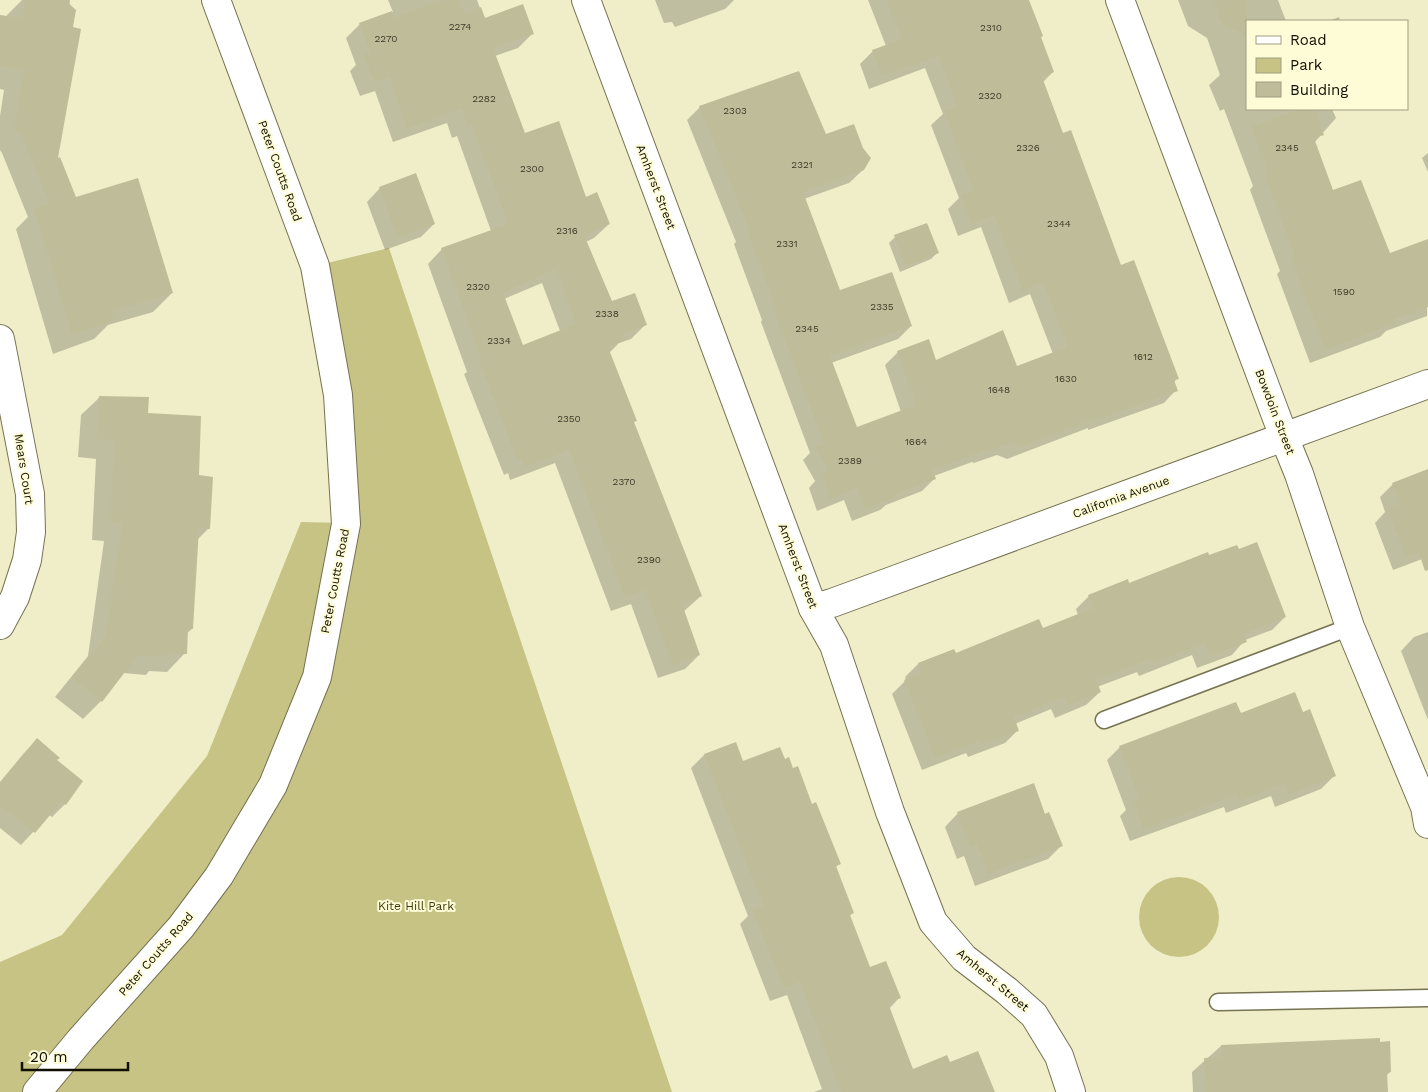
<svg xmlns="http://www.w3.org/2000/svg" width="1428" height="1092" font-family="'Work Sans',sans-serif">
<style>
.green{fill:#c7c385}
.shadow{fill:#0003;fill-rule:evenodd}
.building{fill:#bfbd99;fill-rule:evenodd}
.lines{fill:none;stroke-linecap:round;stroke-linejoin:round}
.service-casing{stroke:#757351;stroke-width:19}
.minor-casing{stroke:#757351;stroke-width:30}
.tertiary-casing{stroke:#757351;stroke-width:30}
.service{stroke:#fff;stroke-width:16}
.minor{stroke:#fff;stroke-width:28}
.tertiary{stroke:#fff;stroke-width:28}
.labels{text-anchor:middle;stroke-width:4;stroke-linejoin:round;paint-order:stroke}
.number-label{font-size:10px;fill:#3c3a28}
.street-label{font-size:12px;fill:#100f03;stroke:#fefcd6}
.park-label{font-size:12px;fill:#3f3b0e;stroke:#fefcd6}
</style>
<rect width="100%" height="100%" fill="#f0eec9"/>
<g class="green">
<path d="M389,248L672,1092H0V962L62,935L207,756L301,522L346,523L315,266Z"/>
<circle cx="1179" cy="917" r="40"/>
</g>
<g class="shadow">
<path d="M22,0H70L56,160L75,198L172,293L153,312L108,325L94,339L53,354L16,229L28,217L2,153L0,150V116L4,90L0,89V16L7,17V15Z"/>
<path d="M388,0H477L484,19L532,34L518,48L495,56L524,135L609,224L594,238L586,242L612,302L645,325L631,339L619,343L609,353L633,423L701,596L683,612L699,655L685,669L658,678L631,604L611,611L555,463L510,480L508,473L504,475L464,374L467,372L428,264L442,249L491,231L457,136L452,138L447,123L393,142L375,91L360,96L350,71L356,65L346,38L360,24L393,12ZM542,283L560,331L522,347L504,299Z"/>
<path d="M655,0H734L725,9L675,27L672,22L664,23Z"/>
<path d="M868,0H1028L1039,37L1053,72L1043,82L1062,135L1120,267L1177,379L1174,382L1176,390L1164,403L1088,430V428L1007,459L997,455L974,463L972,462L934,476L935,478L922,491L886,505L880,510L852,521L844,500L817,511L809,488L815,481L803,460L810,453L761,322L762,320L734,244L736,242L687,120L700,107L826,136L863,170L849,183L804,199L840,292L911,326L898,339L831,363L856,429L901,412L885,365L898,352L935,362L1016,368L1053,354L1030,294L1009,303L981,227L958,236L948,209L959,198L931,125L943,114L925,68L869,89L860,64L873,51L886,46Z"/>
<path d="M1178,0H1278L1286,21H1247V109H1332L1336,118L1314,143L1332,192L1389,255L1428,241L1427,316L1386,331L1380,337L1310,363L1277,274L1280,271L1250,190L1253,186L1224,109L1220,111L1209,85L1220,75L1207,38L1188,26Z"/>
<path d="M1339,17L1340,21H1329Z"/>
<path d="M1428,153V172L1422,158Z"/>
<path d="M380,188L434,224L421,237L385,250L367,202Z"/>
<path d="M895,237L937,253L931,259L900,272L889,243Z"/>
<path d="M100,397L146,414L198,476L209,528L197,540L192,629L186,634L185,653L167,672L149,671L146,675L123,673L101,701L83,719L55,697L88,656L104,541L92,540L96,459L78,457L81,415Z"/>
<path d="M1428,471V567L1425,558L1393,570L1375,523L1385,512L1380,497L1393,484Z"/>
<path d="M1129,585L1285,617L1272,630L1245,640L1232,655L1197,668L1192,655L1139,676L1137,672L1097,687L1100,692L1086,705L1055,718L1051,709L1015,724L1018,730L1005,743L968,757L966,753L922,770L892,694L906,680L905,677L918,664L953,651L955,654L1042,630L1078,615L1076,609L1089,596Z"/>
<path d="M1428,632V720L1401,651L1414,637Z"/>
<path d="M1302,713L1334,776L1321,789L1275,807L1271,796L1226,813L1224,807L1130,841L1120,816L1126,810L1107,760L1120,747Z"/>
<path d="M37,740L56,761L65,804L52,817L49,815L21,845L0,828V782L24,753Z"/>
<path d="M735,743L742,763L784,760L811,805L839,864L835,868L852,913L849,917L869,969L899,998L889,1009L912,1071L949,1063L994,1092H814L822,1089L787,995L770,1001L740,924L748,916L691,768L704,755Z"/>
<path d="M958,813L1045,815L1061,846L1048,859L975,886L964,856L957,859L945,827Z"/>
<path d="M1221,1046L1390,1072L1386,1076V1092H1193L1192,1072Z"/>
</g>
<g class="building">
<path d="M25,0H65L76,10L73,27L81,29L58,158L60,157L76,197L138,178L173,293L112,311L114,321L72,335L34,209L50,204L21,134L14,127L23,71L0,66V15L22,18Z"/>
<path d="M440,0H459L464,13L481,7L485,18L523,4L534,34L493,48L525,133L559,121L586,197L597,192L610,224L584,235L612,301L635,293L647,325L622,334L624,341L608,347L637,421L634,422L702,596L682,604L700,655L672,665L645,590L625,598L569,450L524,467L522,460L518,461L478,359L481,358L441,248L508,224L471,123L467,124L461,109L407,129L389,77L374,82L363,55L370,52L359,23L392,11L394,18ZM556,269L576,324L523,345L503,293Z"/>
<path d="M886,0H1029L1043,36L1041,37L1054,72L1042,77L1063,133L1071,130L1121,265L1134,260L1179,379L1174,380L1178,391L1101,418V416L1021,447L1010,443L988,451L986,450L933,470L936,479L894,495L895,497L865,509L857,488L830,499L821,474L829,470L815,447L824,443L773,308L775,307L747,230L749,229L699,106L799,71L826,134L854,124L863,148L871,158L864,170L803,192L840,290L892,272L912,326L830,356L857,427L916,405L897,351L929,339L936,360L1003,330L1017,366L1067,347L1043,282L1022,291L994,215L971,224L960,195L973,190L944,111L957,106L938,56L882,76L872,50L902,39Z"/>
<path d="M1213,0H1247V36L1221,23Z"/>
<path d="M1300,109H1315L1324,135L1314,138L1333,190L1361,180L1390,253L1428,239V307L1395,319L1396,323L1325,350L1291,259L1295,257L1264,174L1268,173L1251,127Z"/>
<path d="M416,173L435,224L398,238L379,187Z"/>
<path d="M927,223L939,253L906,266L894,235Z"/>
<path d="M99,396L149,397L148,413L201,416L199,475L213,477L210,529L199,528L193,629H188L187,654H166V657L138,655L102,702L72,678L105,637L122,523L110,522L114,441L96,439Z"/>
<path d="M1428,469V570L1425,571L1419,553L1406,557L1387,508L1400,504L1392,483Z"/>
<path d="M1257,542L1286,617L1244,634L1247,642L1210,656L1205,643L1152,664L1150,659L1096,680L1101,692L1068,706L1064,697L1014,717L1019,731L981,745L980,741L935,758L904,680L921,673L918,663L954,649L956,653L1039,619L1043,628L1093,608L1088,595L1128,579L1129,583L1208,552L1209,555L1237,545L1239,549Z"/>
<path d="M1295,692L1303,712L1310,709L1336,776L1288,795L1284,784L1239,801L1237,795L1143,829L1133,801L1139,799L1119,746L1236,702L1241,713Z"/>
<path d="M37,738L60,758L57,760L83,781L66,805L61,802L35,833L0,805V783Z"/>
<path d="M736,742L743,761L780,747L785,759L789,757L793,768L798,766L812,804L816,802L841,864L836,866L854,913L850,915L870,967L886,961L901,998L888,1003L913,1069L947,1055L950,1062L978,1051L995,1092H841L800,982L784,988L752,910L763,906L704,754Z"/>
<path d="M1034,783L1045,814L1049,812L1063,846L988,874L977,844L970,847L957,812Z"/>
<path d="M1380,1038V1042L1390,1041L1391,1072L1387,1073L1388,1092H1206L1204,1058L1221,1057V1045Z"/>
</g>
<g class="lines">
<g class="service-casing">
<g id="service">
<path d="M1104,720L1350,627"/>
<path d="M1218,1002L1428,998"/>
</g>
</g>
<g class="minor-casing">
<g id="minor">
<path d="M586,0L813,608L834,645L890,812L933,922L964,958L1007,991L1034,1015L1059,1056L1071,1092"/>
<path d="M1120,0L1284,437L1299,474L1350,627L1425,807L1428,824"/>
<path d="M0,339L30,494L31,532L27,560L15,597L0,625"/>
<path d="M813,608L832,603L1428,384"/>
</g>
</g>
<g class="tertiary-casing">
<path id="tertiary" d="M37,1092L81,1039L181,927L219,876L273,785L317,677L346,524L338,395L315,266L216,0"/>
</g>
<use href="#service" class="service"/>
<use href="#minor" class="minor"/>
<use href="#tertiary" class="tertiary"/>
</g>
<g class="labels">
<g class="number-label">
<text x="460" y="30">2274</text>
<text x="991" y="31">2310</text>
<text x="386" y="42">2270</text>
<text x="990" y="99">2320</text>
<text x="484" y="102">2282</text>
<text x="735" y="114">2303</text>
<text x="1028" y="151">2326</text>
<text x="1287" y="151">2345</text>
<text x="802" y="168">2321</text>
<text x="532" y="172">2300</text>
<text x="1059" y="227">2344</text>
<text x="567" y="234">2316</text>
<text x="787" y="247">2331</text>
<text x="478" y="290">2320</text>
<text x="1344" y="295">1590</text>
<text x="882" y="310">2335</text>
<text x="607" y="317">2338</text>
<text x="807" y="332">2345</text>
<text x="499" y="344">2334</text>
<text x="1143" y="360">1612</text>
<text x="1066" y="382">1630</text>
<text x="999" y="393">1648</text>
<text x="569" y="422">2350</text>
<text x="916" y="445">1664</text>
<text x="850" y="464">2389</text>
<text x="624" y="485">2370</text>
<text x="649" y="563">2390</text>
</g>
<g class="street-label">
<text transform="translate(280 171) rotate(70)" y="4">Peter Coutts Road</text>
<text transform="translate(656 187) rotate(69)" y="4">Amherst Street</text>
<text transform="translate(1275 412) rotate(69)" y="4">Bowdoin Street</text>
<text transform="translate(24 469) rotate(81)" y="4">Mears Court</text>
<text transform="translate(1121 497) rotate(-20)" y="4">California Avenue</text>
<text transform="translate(798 566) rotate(69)" y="4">Amherst Street</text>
<text transform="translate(335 581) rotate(-79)" y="4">Peter Coutts Road</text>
<text transform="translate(156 954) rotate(-49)" y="4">Peter Coutts Road</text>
<text transform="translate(993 980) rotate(40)" y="4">Amherst Street</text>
</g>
<g class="park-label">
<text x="416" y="910">Kite Hill Park</text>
</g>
</g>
<rect x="1246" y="20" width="162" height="90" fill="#fefcd6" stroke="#9f9d82"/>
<rect x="1256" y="36" width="25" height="8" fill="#ffffff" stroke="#9f9d82"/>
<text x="1290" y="45" font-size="15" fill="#100f03">Road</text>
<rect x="1256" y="58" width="25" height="15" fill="#c7c385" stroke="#9f9d82"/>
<text x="1290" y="70" font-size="15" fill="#100f03">Park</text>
<rect x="1256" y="82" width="25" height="15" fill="#bfbd99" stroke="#9f9d82"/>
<text x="1290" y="95" font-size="15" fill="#100f03">Building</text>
<path d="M22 1062v8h106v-8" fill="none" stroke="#100f03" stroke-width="2.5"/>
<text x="30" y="1062" font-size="15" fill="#100f03" stroke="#fefcd6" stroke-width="4" paint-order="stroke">20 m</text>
</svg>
